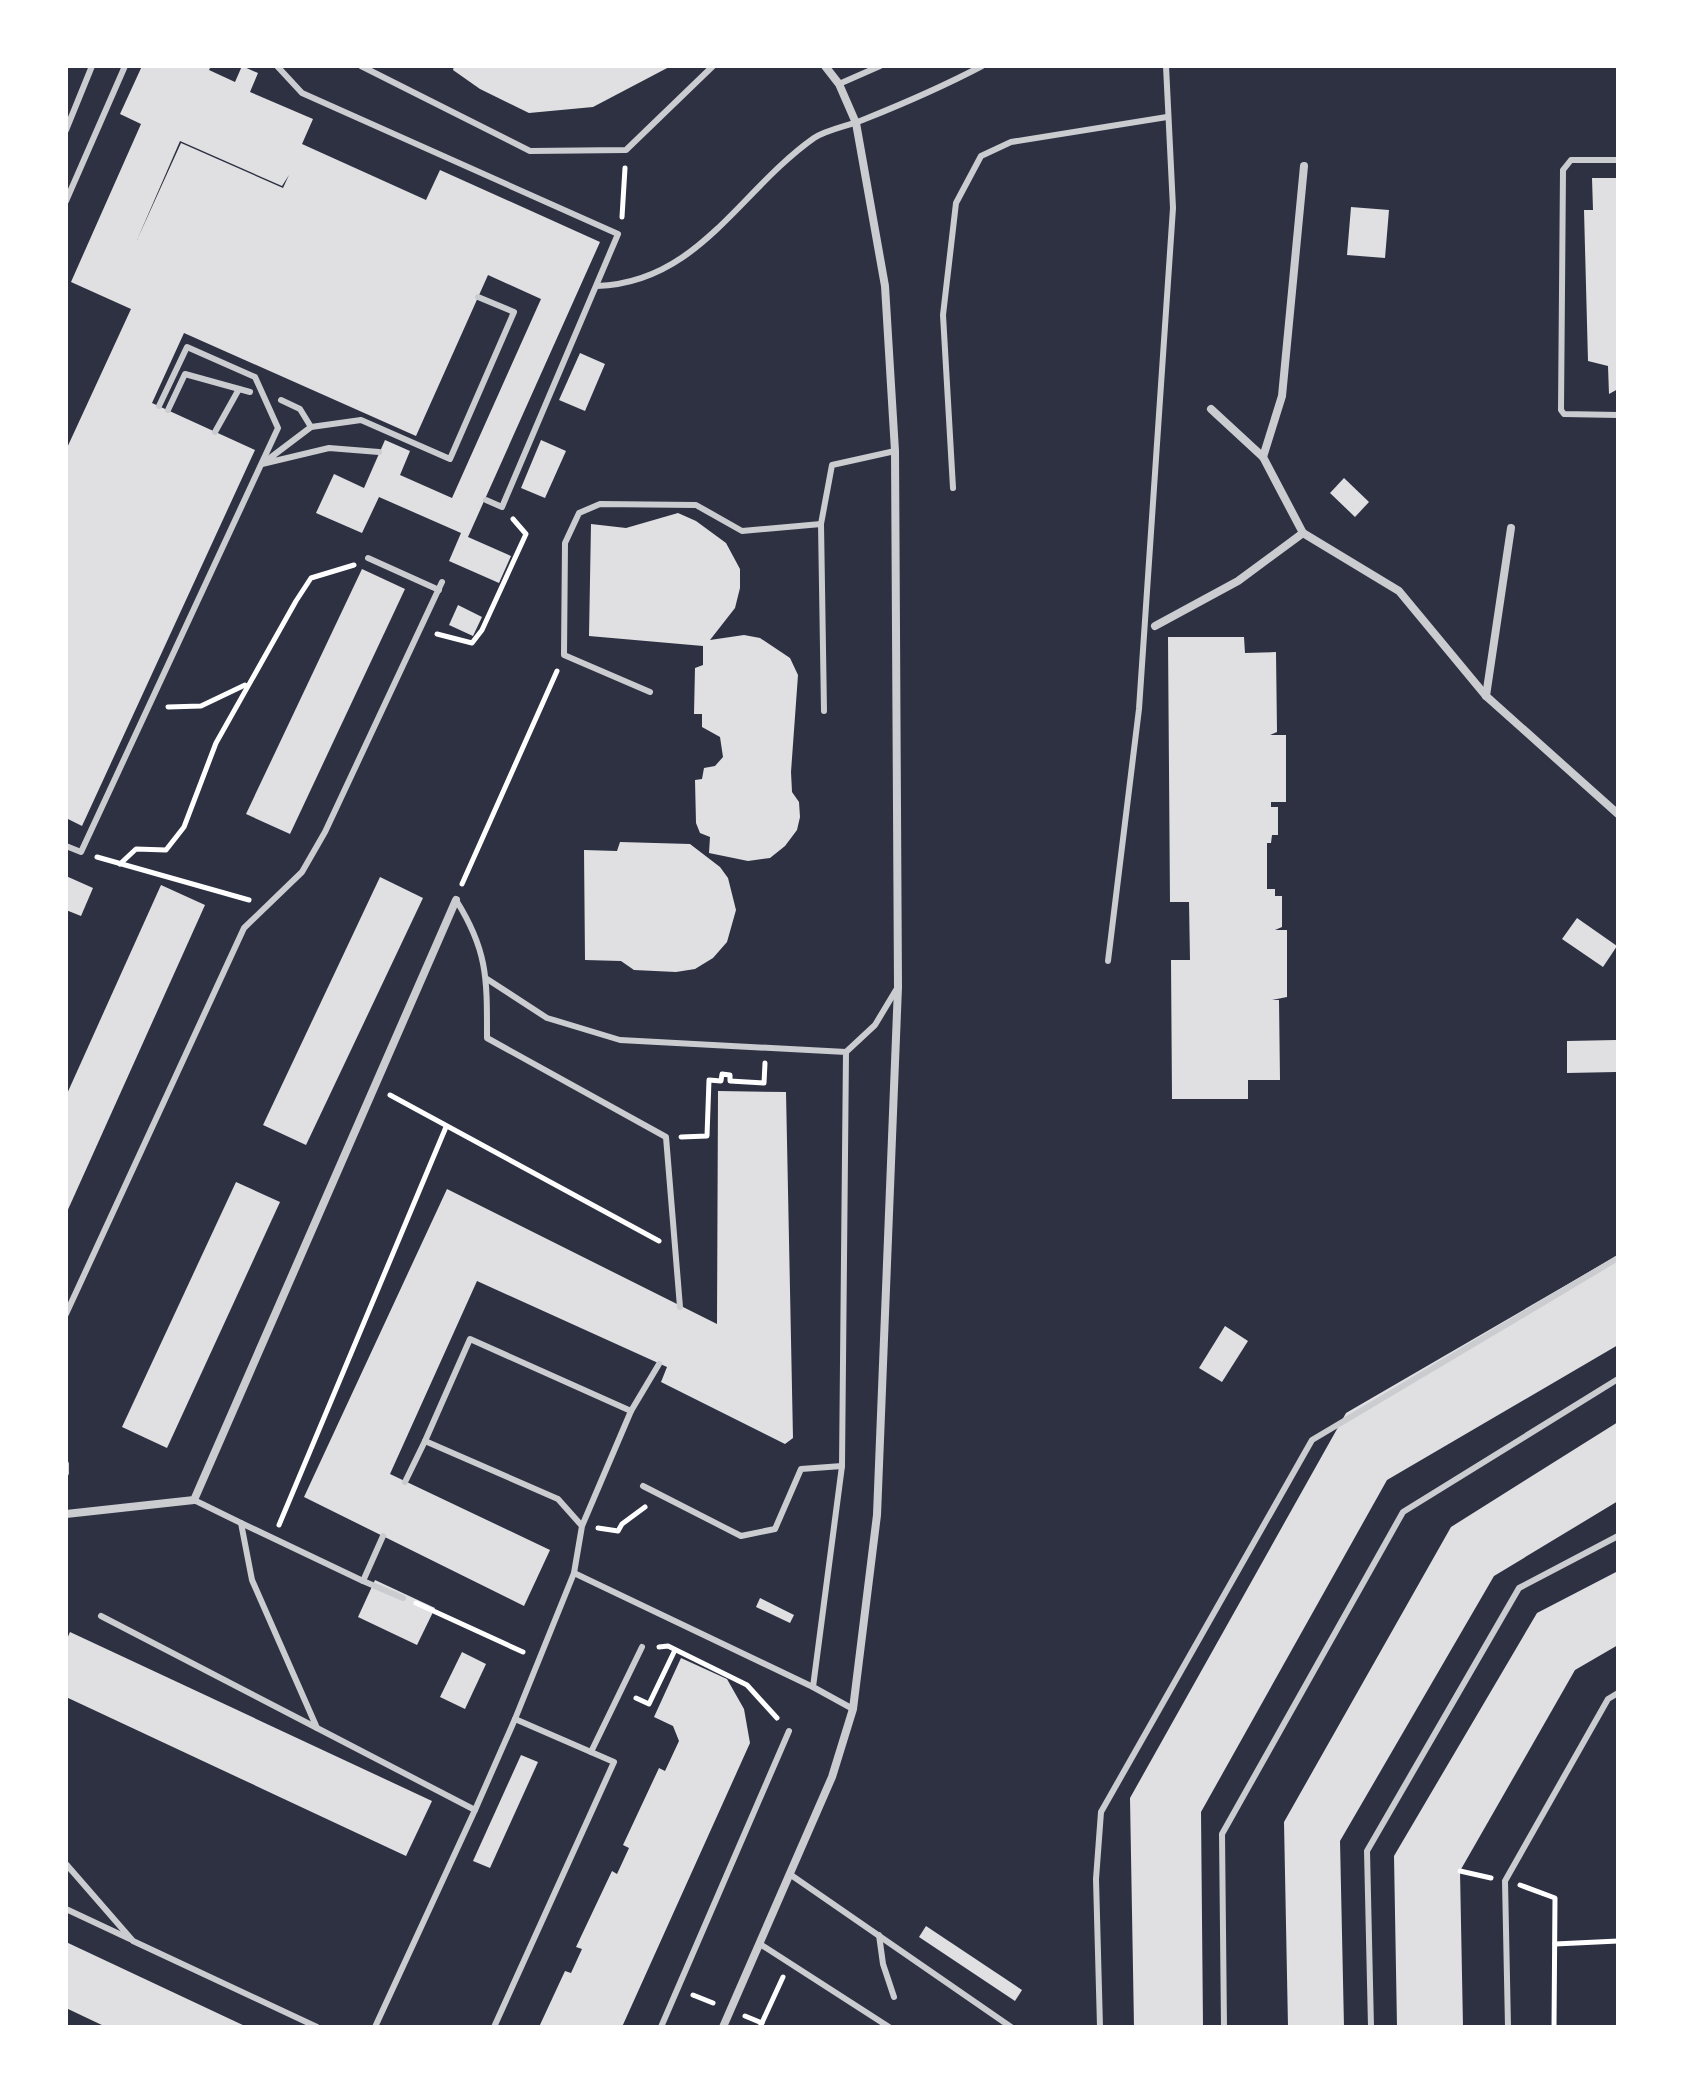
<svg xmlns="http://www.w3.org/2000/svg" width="1684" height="2093" font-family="Arial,sans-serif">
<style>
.building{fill:#e0e0e3;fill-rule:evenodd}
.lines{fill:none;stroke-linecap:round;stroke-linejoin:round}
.path{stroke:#fff;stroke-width:5}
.service{stroke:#caccd0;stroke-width:6}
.minor{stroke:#caccd0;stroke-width:8}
</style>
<rect width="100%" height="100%" fill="#2d3142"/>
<g class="building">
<path d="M142,66H211L209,70L235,82L242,66L258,73L250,92L313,119L302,144L426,200L440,170L600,242L468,537L511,556L499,583L449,561L461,533L379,497L362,533L316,513L334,474L364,488L385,440L410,451L400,475L452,498L541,299L488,275L416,436L184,333L152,403L255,450L82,826L66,818V450L131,309L71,282L141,124L120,114ZM180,141L282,186L289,175L283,188L181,143L137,240Z"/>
<path d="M454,66H671L593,107L529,113L480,89L453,70Z"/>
<path d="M1592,178H1618V389L1609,394L1608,366L1588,361L1584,210H1593Z"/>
<path d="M1351,207L1389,210L1385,258L1347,255Z"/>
<path d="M580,353L605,364L585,411L559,400Z"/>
<path d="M541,440L566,451L545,498L521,488Z"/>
<path d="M1344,478L1369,502L1355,517L1330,493Z"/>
<path d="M678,513L696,521L726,543L740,569V588L735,608L710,640L744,635L760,638L790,658L798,675L791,772L792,792L799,802L800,817L797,830L785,846L770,858L748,861L709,853L710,837L700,833L696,823L695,780L702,779L704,768L715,766L723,757L720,737L702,727V714H694L695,668L703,665V646L589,636L591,524L626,528Z"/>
<path d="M362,569L405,589L290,834L246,814Z"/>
<path d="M458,605L482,617L473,636L449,625Z"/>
<path d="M1168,637H1244L1245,653L1276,652L1277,732L1270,735H1286V802H1271V807H1278V835H1272L1271,843H1267V889H1275V896H1282V927L1275,930H1287V997L1272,1000H1279L1280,1080H1248V1099H1172L1171,960H1190L1189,902H1170Z"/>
<path d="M620,842L690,844L720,867L728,878L736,910L727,942L713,958L695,969L676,972L634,970L621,961L585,960L584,850L617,851Z"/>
<path d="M66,876L93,888L81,916L66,910Z"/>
<path d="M380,877L423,898L306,1145L263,1125Z"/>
<path d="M161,885L205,905L66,1214V1096Z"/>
<path d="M1577,918L1617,946L1603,967L1562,939Z"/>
<path d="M1616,1040V1072L1567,1073V1041Z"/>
<path d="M718,1091L786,1092L793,1438L785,1444L661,1382L667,1367L477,1281L390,1474L550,1550L524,1606L304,1497L447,1189L717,1324Z"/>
<path d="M236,1182L280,1202L167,1448L122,1427Z"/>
<path d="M1618,1255V1345L1387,1480L1201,1812L1203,2027H1134L1130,1798L1346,1413Z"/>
<path d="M1225,1326L1248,1341L1222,1382L1199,1368Z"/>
<path d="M1618,1422V1501L1494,1576L1340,1841L1344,2027H1288L1284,1822L1451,1527Z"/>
<path d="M1618,1571V1645L1575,1670L1460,1871L1463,2027H1397L1394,1856L1537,1613Z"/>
<path d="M375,1580L435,1608L417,1645L358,1617Z"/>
<path d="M760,1598L794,1615L790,1623L756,1607Z"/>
<path d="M70,1632L432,1801L406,1856L66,1697V1641Z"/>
<path d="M462,1652L486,1664L465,1709L440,1697Z"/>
<path d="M681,1658L727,1679L744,1709L750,1743L622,2027H539L565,1971L571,1973L582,1949L576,1947L612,1871L617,1874L629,1848L623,1845L659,1768L665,1771L679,1741L673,1726L654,1717Z"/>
<path d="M521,1755L538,1762L490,1868L473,1861Z"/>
<path d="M926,1926L1022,1990L1015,2001L919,1937Z"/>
<path d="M66,1942L247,2027H106L66,2008Z"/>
</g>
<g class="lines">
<g class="path">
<path d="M622,217L625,168"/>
<path d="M437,634L472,643L482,630L526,534L513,519"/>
<path d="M168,707L201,706L245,685"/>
<path d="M97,857L249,900"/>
<path d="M120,864L136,849L166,850L184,827L216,743L296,601L311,578L354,565"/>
<path d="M462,884L557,671"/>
<path d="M390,1095L659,1241"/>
<path d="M681,1137L707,1136L709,1080L721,1081L722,1074L730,1075V1081L764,1083L765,1063"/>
<path d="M279,1525L446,1127"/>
<path d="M598,1528L618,1531L622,1524L645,1507"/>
<path d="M416,1603L523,1652"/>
<path d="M659,1647L668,1646L747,1685L777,1718"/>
<path d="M636,1698L649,1704L675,1650"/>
<path d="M1460,1871L1491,1878"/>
<path d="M1520,1885L1555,1898L1554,2027"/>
<path d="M1555,1944L1618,1941"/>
<path d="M693,1995L713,2003"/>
<path d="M745,2016L762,2023"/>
<path d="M760,2027L783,1977"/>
</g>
<g class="service">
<path d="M277,66L302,93L618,234L502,507L486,500"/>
<path d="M361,66L530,151L626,150L713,66"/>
<path d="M839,84L880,66"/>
<path d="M66,130L92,66"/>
<path d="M1618,160H1571L1563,170L1561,410L1564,414L1618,415"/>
<path d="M66,201L125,66"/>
<path d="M597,286C698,283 740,190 814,138C828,129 849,126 865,119C905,103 944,86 982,66"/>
<path d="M281,400L300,409L311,427"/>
<path d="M168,410L185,374L250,392"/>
<path d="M215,432L239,389"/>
<path d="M379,452L329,448L262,464L311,427L361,420L450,459L514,312L478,297"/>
<path d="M953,488L943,315L956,203L981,156L1011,142L1167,117"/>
<path d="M821,524L824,711"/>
<path d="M368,558L439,590"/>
<path d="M650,692L564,655L565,543L579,513L600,504L696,505L742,531L821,524L832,465L895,451"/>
<path d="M66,846L81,852L278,428L255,377L187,347L159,406"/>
<path d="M456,900C488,951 487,979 487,1038L666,1137L680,1307"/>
<path d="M1108,961L1139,709L1173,208L1166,66"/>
<path d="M487,979L547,1018L620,1040L846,1052L842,1466L813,1687L853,1709"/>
<path d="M846,1052L875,1025L896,990"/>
<path d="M66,1314L244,928L302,872L325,832L442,582"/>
<path d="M631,1411L659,1364"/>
<path d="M66,1464V1473"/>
<path d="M405,1482L425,1441"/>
<path d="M643,1486L741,1536L775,1529L801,1469L842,1466"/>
<path d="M194,1500L241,1523L252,1580L317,1728L475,1810L375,2027"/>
<path d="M241,1523L363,1581L383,1536"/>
<path d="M574,1573L813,1687"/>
<path d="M363,1581L403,1598"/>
<path d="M101,1616L317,1728"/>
<path d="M515,1719L574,1573L582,1526L558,1499L425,1441L470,1339L631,1411L582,1526"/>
<path d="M591,1752L642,1647"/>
<path d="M475,1810L515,1719L614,1762L494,2027"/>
<path d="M66,1864L133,1941L317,2027"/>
<path d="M791,1875L1011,2027"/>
<path d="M66,1909L130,1939"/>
<path d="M879,1935L883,1964L894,1997"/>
<path d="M760,1944L889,2027"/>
<path d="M661,2027L789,1731"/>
<path d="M1100,2027L1096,1879L1101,1812L1312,1440L1618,1258"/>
<path d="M1224,2027L1222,1834L1403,1512L1618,1379"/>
<path d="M1371,2027L1367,1851L1519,1588L1618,1536"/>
<path d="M1508,2027L1505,1881L1608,1699L1618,1693"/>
</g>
<g class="minor">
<path d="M1304,166L1282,396L1263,457L1303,533L1399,591L1486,696L1618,814"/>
<path d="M1211,409L1263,457"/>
<path d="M1155,626L1238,581L1303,533"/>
<path d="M1486,696L1511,528"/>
<path d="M66,1514L194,1500L456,900"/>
<path d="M723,2027L832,1777L853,1709L877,1515L898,987L895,451L885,286L856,123L839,84L825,66"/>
</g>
</g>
<rect width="1684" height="2093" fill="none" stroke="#ffffff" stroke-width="136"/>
</svg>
